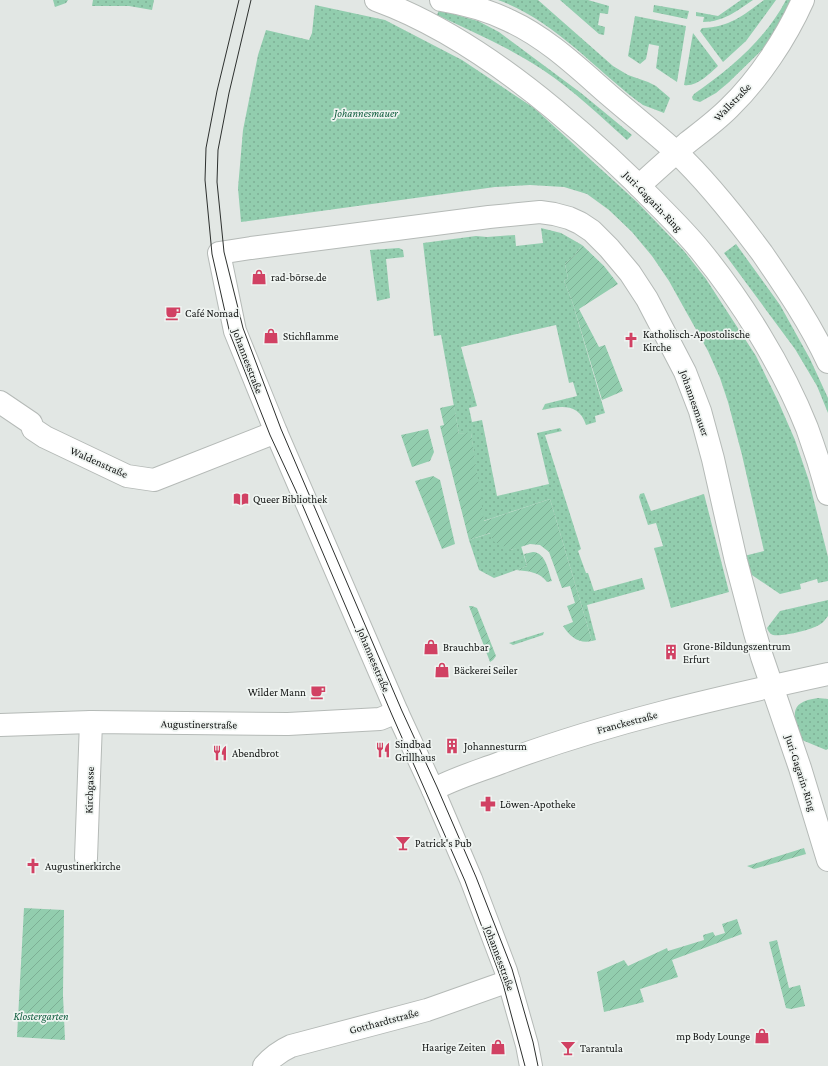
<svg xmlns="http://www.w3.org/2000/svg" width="828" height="1066" font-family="'Crimson Pro',serif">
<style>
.grass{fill:url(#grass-dots)}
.garden{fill:url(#garden-furrows)}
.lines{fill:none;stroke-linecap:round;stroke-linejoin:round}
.minor-casing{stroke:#b5bab7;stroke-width:24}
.minor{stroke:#fff;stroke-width:22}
.tram{stroke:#2d302e;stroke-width:1}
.labels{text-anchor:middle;stroke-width:3.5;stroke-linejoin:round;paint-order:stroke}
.street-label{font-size:11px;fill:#111312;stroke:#eff4f1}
.park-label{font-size:11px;font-style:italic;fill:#0e5c3d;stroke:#eff4f1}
.poi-label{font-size:11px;fill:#111312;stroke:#eff4f1;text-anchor:start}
</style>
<defs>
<pattern id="grass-dots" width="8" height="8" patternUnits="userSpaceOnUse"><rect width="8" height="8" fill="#92cdae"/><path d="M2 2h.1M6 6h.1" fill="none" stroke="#7daf95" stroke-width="1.8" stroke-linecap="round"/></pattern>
<pattern id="garden-furrows" width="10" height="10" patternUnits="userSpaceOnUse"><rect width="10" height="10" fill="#92cdae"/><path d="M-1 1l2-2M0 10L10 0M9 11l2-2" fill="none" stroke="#7daf95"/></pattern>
</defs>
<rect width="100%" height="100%" fill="#e2e7e4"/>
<g class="grass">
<path d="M53,0H68L66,3L55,7Z"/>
<path d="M93,0H154L152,10L129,6H92Z"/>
<path d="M498,0H538L613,66L628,75L648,82L656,86L670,98L664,113L643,105L636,100C591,65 553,20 498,0Z"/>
<path d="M560,0H588L609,6L608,14L600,13L598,25L605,27L604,35L599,34Z"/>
<path d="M741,0H753C737,11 723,22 703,22L704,17L696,16V12L718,16Z"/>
<path d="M764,0H776L746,41L723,62L700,31L702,28C730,27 742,16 764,0Z"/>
<path d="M786,0H793L768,44L728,83L716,93L700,102L693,100L692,97L694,94C730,69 765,40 786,0Z"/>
<path d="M315,5L385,20L462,60L534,108L637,202L684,251L706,279L756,356L778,401L795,440L809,481L828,557V581L818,583L817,579L800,584L801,589L780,594L749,573L744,556L764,551L742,455L728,402L720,378L708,351L669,281L652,256L632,232L609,210L587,194L564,187L530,185L495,187L241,222L238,188L243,130L258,55L266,30L309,40L312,33Z"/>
<path d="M654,5L689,11L687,19L653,12Z"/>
<path d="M439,10L478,21L499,32L581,93L632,135L627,140C600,116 573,90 543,70C510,48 473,32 437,15Z"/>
<path d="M635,16L686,26L677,82L656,68L659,46L649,44L646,59L640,64L628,56Z"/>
<path d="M693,33L718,66C709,74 697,87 684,85Z"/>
<path d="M541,228L561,233L582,245L575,255L565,264L568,278L564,281L572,301L605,413L595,416L596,422L586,425C579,402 559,406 542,410L545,404L577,396L573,382L569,383L556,325L461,347L477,406L469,408L472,422L482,420L497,496L549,484L537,433L560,428L562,431L545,435L581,549L578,551L586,573H588L594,591L642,578L645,589L587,605L596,640L592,641L550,499L483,521L471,433L459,434L441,335L434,336L423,243L476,236L487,237L515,235L516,246L543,243Z"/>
<path d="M736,244L780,305L810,359L828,398V413L817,386L795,349L724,253Z"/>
<path d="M399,248L403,250L404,257L386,259L390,298L377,301L370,250Z"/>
<path d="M644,493L651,511L704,494L729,592L671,608L654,548L663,546L656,523L648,525L639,497L640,494Z"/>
<path d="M491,533L511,550L521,546L527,566L494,578L479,570L469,540Z"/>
<path d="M828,600V616C825,620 823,623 819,625C811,630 782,637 773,635C770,634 768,631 767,628L780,611Z"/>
<path d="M544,632L543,635L513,645L509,643Z"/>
<path d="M818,698L828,699V749L826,750L802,740C794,718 786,702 818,698Z"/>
</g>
<g class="garden">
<path d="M582,245L604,266L618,284L579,309L599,347L605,345L623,391L602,400L572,301L564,281L568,278L565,264L575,255Z"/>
<path d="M454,405L459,434L471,432L484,521L550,499L592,641C579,644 570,637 563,626L573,622L567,606L575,603L570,586L562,588L549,552L540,545L530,544L511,550L493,541L490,533L469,540L440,426L444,425L440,408Z"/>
<path d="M428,429L434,452L430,461L412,467L401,435Z"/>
<path d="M433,476L440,480L455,544L442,549L415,481Z"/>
<path d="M533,552C546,553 548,570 552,581L547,582C540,572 528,571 516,570L527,566L524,554Z"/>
<path d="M469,606H472L477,608L496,656L493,660L490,662Z"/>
<path d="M804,848L806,854L754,869L747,866Z"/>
<path d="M24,908L64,910L63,995L65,1040L17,1037Z"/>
<path d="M737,919L742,934L672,960L678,977L640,989L644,1002L604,1012L597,972L624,960L628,966L667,948L668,951L704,940L703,935L713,932L715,936L725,933L722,924Z"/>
<path d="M777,940L789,988L800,985L805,1006L791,1009L786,1008L769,942Z"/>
</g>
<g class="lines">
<g class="minor-casing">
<g id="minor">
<path d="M376,0C442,24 502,66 555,110C591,140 625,171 657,204C672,219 687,234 700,250C741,300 783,367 807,428C815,450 822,472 828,494"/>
<path d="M441,0C465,4 488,10 510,21C547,38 578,68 609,95C631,114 654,132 676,152C708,182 736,218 762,253C786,288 810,323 828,362"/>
<path d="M639,186C655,171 671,157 687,143C701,132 716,121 729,108C759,79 786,38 803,0"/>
<path d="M0,402L31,423L33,429L45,437L127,476L154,480L276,432"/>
<path d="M0,725L91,722L288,724L380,719L397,712"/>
<path d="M433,790C452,779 479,771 500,763C606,723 717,698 828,674"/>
<path d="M86,858L91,722"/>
<path d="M264,1066C272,1057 280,1051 291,1046L427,1010L509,981"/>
<path d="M531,1066L527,1045L506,971L471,879L433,790L397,712L276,432L235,331L219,253L251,248L489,217L540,212L554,214L569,218L580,223L592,231L609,248L630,273L647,299L685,372L700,411L713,459L736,561L755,633L762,657L800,768L828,860"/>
</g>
</g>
<use href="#minor" class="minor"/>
<g class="tram">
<path d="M239,0L217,91L206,148L205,180L212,254L230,334L270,435L302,504L392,715L465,881L503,984L525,1066"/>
<path d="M251,0L229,93L218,150L217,182L224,252L243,328L281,429L402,711L437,787L476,877L512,969L533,1042L538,1066"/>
</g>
</g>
<defs>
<g id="shop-bare" transform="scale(1.2)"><path d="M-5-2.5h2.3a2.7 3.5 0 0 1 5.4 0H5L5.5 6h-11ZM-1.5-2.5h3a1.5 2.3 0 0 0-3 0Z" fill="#d14163" stroke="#eff4f1" stroke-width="2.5" paint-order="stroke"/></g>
<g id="cafe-bare" transform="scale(1.2)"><path d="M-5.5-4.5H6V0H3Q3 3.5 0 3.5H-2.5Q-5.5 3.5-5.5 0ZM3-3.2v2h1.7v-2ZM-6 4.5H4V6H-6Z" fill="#d14163" stroke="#eff4f1" stroke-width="2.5" paint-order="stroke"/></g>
<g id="church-bare" transform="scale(1.2)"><path d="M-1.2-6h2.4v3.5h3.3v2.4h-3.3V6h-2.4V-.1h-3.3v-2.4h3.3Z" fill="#d14163" stroke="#eff4f1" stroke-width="2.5" paint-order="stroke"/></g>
<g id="library-bare" transform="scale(1.2)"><path d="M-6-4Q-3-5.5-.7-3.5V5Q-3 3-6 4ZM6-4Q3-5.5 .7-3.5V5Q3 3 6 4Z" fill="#d14163" stroke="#eff4f1" stroke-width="2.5" paint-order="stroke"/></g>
<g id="building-bare" transform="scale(1.2)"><path d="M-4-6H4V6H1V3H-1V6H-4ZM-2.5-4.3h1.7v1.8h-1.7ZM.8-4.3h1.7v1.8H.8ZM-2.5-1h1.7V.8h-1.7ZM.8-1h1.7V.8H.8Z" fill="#d14163" stroke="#eff4f1" stroke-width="2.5" paint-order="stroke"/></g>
<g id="restaurant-bare" transform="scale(1.2)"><path d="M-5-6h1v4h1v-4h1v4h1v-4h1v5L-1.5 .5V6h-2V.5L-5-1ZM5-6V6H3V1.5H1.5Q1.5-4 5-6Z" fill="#d14163" stroke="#eff4f1" stroke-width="2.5" paint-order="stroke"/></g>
<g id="pharmacy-bare" transform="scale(1.2)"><path d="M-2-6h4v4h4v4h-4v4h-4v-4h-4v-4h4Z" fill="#d14163" stroke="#eff4f1" stroke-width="2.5" paint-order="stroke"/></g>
<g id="bar-bare" transform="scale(1.2)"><path d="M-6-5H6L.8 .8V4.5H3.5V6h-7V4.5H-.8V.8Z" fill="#d14163" stroke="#eff4f1" stroke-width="2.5" paint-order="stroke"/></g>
</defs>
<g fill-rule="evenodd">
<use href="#shop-bare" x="259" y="277"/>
<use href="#cafe-bare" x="173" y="313"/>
<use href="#shop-bare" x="271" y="336"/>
<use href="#church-bare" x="631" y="340"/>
<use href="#library-bare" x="241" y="499"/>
<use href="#shop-bare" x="431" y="647"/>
<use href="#building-bare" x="671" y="652"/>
<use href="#shop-bare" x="442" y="670"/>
<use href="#cafe-bare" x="318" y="692"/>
<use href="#building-bare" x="452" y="746"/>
<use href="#restaurant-bare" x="383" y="750"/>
<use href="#restaurant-bare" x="220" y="753"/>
<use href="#pharmacy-bare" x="488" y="804"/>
<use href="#bar-bare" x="403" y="843"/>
<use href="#church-bare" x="33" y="866"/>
<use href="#shop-bare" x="762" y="1036"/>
<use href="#shop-bare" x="498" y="1047"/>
<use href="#bar-bare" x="568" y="1048"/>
</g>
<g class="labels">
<g class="street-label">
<text transform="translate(732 102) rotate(-46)" y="4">Wallstraße</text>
<text transform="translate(653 201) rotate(46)" y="4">Juri-Gagarin-Ring</text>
<text transform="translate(248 361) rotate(69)" y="4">Johannesstraße</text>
<text transform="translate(695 403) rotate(71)" y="4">Johannesmauer</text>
<text transform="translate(99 462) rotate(24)" y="4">Waldenstraße</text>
<text transform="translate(374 660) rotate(67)" y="4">Johannesstraße</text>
<text transform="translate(627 722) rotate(-15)" y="4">Franckestraße</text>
<text transform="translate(199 724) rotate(1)" y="4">Augustinerstraße</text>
<text transform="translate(801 773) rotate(72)" y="4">Juri-Gagarin-Ring</text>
<text transform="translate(89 790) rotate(-88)" y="4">Kirchgasse</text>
<text transform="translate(500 958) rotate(70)" y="4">Johannesstraße</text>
<text transform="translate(384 1021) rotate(-15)" y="4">Gotthardtstraße</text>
</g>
<g class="park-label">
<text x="366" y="117">Johannesmauer</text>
<text x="41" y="1020">Klostergarten</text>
</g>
<g class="poi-label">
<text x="271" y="281">rad-börse.de</text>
<text x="185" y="317">Café Nomad</text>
<text x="643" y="338">Katholisch-Apostolische<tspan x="643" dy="13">Kirche</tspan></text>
<text x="283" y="340">Stichflamme</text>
<text x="253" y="503">Queer Bibliothek</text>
<text x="683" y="650">Grone-Bildungszentrum<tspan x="683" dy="13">Erfurt</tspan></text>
<text x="443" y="651">Brauchbar</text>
<text x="454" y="674">Bäckerei Seiler</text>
<text x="306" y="696" text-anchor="end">Wilder Mann</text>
<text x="395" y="748">Sindbad<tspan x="395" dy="13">Grillhaus</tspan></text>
<text x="464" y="750">Johannesturm</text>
<text x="232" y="757">Abendbrot</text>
<text x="500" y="808">Löwen-Apotheke</text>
<text x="415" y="847">Patrick's Pub</text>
<text x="45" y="870">Augustinerkirche</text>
<text x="750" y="1040" text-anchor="end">mp Body Lounge</text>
<text x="486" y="1051" text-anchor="end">Haarige Zeiten</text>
<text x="580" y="1052">Tarantula</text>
</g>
</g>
</svg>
